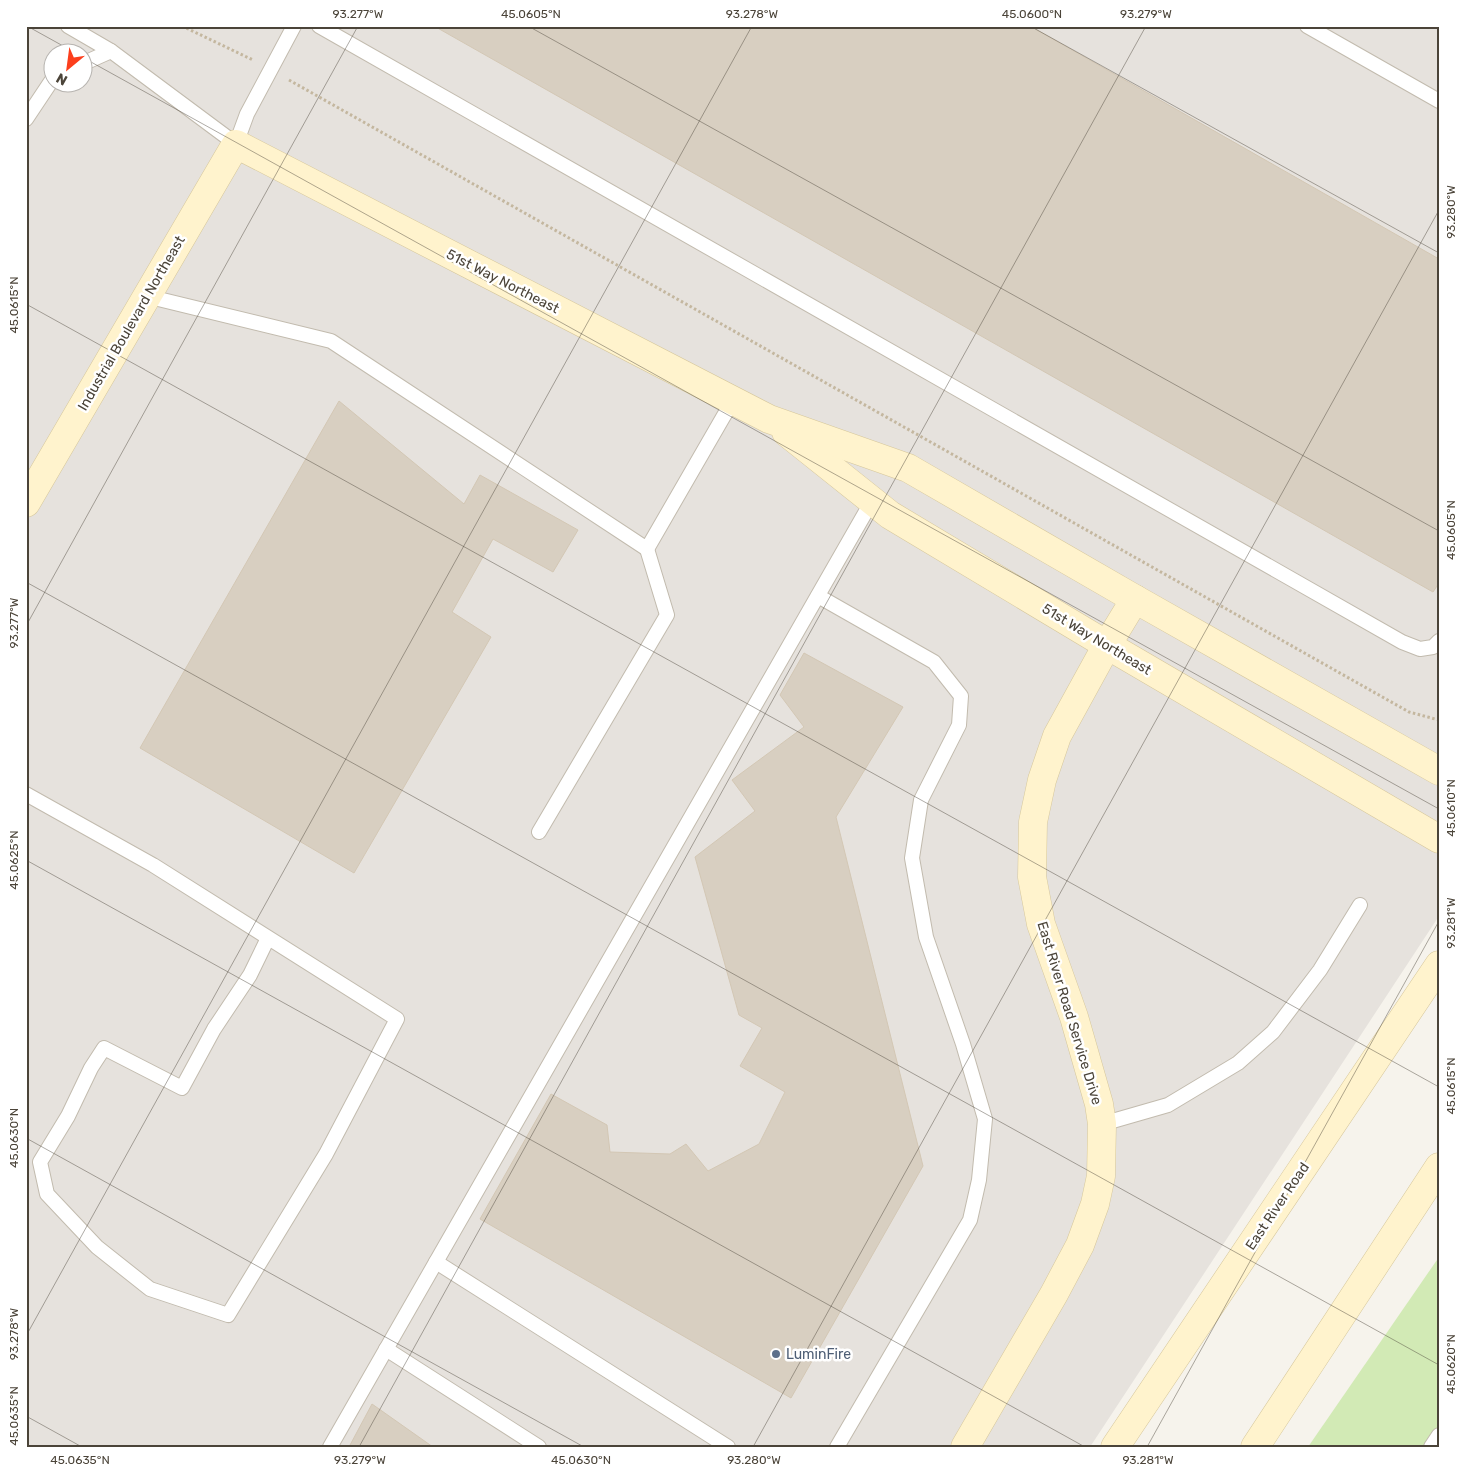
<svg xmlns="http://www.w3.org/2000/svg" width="1465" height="1473" font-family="Rubik,sans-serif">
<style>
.industrial{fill:#e6e2dd;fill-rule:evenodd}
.green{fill:#d2eab5}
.building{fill:#d8cfc1;stroke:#d3c7b4}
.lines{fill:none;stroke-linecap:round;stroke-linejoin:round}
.lane-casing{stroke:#c2bbae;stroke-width:16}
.secondary-casing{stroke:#d6c79b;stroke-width:29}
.path{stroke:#c4b79f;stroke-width:3;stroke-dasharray:2.5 2.5;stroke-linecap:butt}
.lane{stroke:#fff;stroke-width:14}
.secondary{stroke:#fff3cd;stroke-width:28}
.ticks{fill:none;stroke:#4b4439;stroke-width:1;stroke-opacity:0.45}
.service-dot{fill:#5c6f8a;stroke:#fff;stroke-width:2}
.labels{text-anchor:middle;stroke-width:5;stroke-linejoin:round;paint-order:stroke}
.street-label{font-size:14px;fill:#4b4439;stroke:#fff}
.service-label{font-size:14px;fill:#4e5e75;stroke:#fff;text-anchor:start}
.neatline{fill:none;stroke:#4b4439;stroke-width:2}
.ticks-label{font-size:12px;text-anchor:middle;fill:#4b4439}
</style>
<rect width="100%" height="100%" fill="#f6f3ec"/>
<path class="industrial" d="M26,26H1439V916L1090,1447H26ZM52,52H82V82H52Z"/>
<path class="green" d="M1439,1257V1447H1308Z"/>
<g class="building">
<path d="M434,26H1030L1439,259V583L1433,592Z"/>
<path d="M339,401L464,504L480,475L578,530L553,572L493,539L452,612L491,637L354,873L140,748Z"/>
<path d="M804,653L903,707L836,817L923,1166L791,1398L480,1219L551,1094L607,1125L610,1152L670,1154L686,1144L708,1171L759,1144L785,1092L740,1066L762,1028L739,1015L695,857L755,811L732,780L804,727L780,695Z"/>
<path d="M372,1404L433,1447H349Z"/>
</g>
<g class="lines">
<g class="lane-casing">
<g id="lane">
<path d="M68,26L111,51L236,144L247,114L294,26"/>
<path d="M319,26L1402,642L1420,649L1433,647L1439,641"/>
<path d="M1307,26L1439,101"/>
<path d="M82,64L111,51"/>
<path d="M26,119L52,80"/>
<path d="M146,296L331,341L647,549L733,400"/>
<path d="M818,596L934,662L961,696L959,725L921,800L912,858L926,937L963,1044L985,1119L979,1180L970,1220L837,1447"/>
<path d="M26,794L153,865L397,1019L326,1154L228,1315L150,1289L97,1247L47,1194L40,1162L68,1116L91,1068L104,1048L182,1088L214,1029L250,975L268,938"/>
<path d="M539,832L667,615L647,549"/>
<path d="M1102,1124L1168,1105L1238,1063L1273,1032L1320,970L1360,905"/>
<path d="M436,1262L728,1447"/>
<path d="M386,1349L539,1447"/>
<path d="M330,1447L872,501"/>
<path d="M1431,1447L1439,1435"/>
</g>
</g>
<g class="secondary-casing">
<g id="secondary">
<path d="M786,432L890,515L1107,645L1439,839"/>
<path d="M26,503L236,144L769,419L908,468L1135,599L1439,771"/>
<path d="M965,1447L1054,1294L1080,1245L1095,1204L1101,1176L1102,1124L1099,1104L1074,1017L1041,924L1032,877L1033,822L1042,780L1057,736L1107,645L1135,599"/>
<path d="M1115,1447L1439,965"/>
<path d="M1255,1447L1439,1167"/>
</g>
</g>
<g class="path">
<path d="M182,26L253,60"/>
<path d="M289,80L1409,712L1439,720"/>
</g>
<use href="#lane" class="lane"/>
<use href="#secondary" class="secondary"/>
</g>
<path class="ticks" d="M27,26L74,52M528,26L1439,531M1030,26L1439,253M82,57L1439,809M26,304L1439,1087M26,582L1439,1365M26,626L358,26M26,860L1085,1447M26,1138L584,1447M26,1336L752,26M26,1416L82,1447M359,1447L1146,26M753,1447L1439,210M1147,1447L1439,921"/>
<circle class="service-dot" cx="776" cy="1354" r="5"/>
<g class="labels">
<g class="street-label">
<text transform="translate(503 281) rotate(27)" y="5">51st Way Northeast</text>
<text transform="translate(131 323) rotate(-60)" y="5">Industrial Boulevard Northeast</text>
<text transform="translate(1097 639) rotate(31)" y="5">51st Way Northeast</text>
<text transform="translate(1070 1013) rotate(73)" y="5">East River Road Service Drive</text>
<text transform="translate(1277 1206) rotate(-56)" y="5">East River Road</text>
</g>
<g class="service-label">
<text x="786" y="1359">LuminFire</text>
</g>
</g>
<rect width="1465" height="1473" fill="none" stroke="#ffffff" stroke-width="55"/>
<g transform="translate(68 68) rotate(209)"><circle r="24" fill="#ffffff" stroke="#b7b4b0"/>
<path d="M0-4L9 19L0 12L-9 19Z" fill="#fc3f1d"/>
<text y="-8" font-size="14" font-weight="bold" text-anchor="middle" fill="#4b4439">N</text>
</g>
<rect x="28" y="28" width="1410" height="1418" class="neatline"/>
<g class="ticks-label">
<text x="358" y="18">93.277°W</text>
<text x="531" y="18">45.0605°N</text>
<text x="752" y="18">93.278°W</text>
<text x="1032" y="18">45.0600°N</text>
<text x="1146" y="18">93.279°W</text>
<text transform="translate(1451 212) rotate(-90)" y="4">93.280°W</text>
<text transform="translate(14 305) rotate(-90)" y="4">45.0615°N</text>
<text transform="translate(1451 530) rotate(-90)" y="4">45.0605°N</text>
<text transform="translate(14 623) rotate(-90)" y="4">93.277°W</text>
<text transform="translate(1451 808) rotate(-90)" y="4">45.0610°N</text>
<text transform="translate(14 860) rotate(-90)" y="4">45.0625°N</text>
<text transform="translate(1451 923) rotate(-90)" y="4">93.281°W</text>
<text transform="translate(1451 1086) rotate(-90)" y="4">45.0615°N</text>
<text transform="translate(14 1138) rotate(-90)" y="4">45.0630°N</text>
<text transform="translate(14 1334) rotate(-90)" y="4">93.278°W</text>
<text transform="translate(1451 1364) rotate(-90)" y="4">45.0620°N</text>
<text transform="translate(14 1416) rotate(-90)" y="4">45.0635°N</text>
<text x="80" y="1464">45.0635°N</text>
<text x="360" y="1464">93.279°W</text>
<text x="581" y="1464">45.0630°N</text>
<text x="754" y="1464">93.280°W</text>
<text x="1148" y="1464">93.281°W</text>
</g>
</svg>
